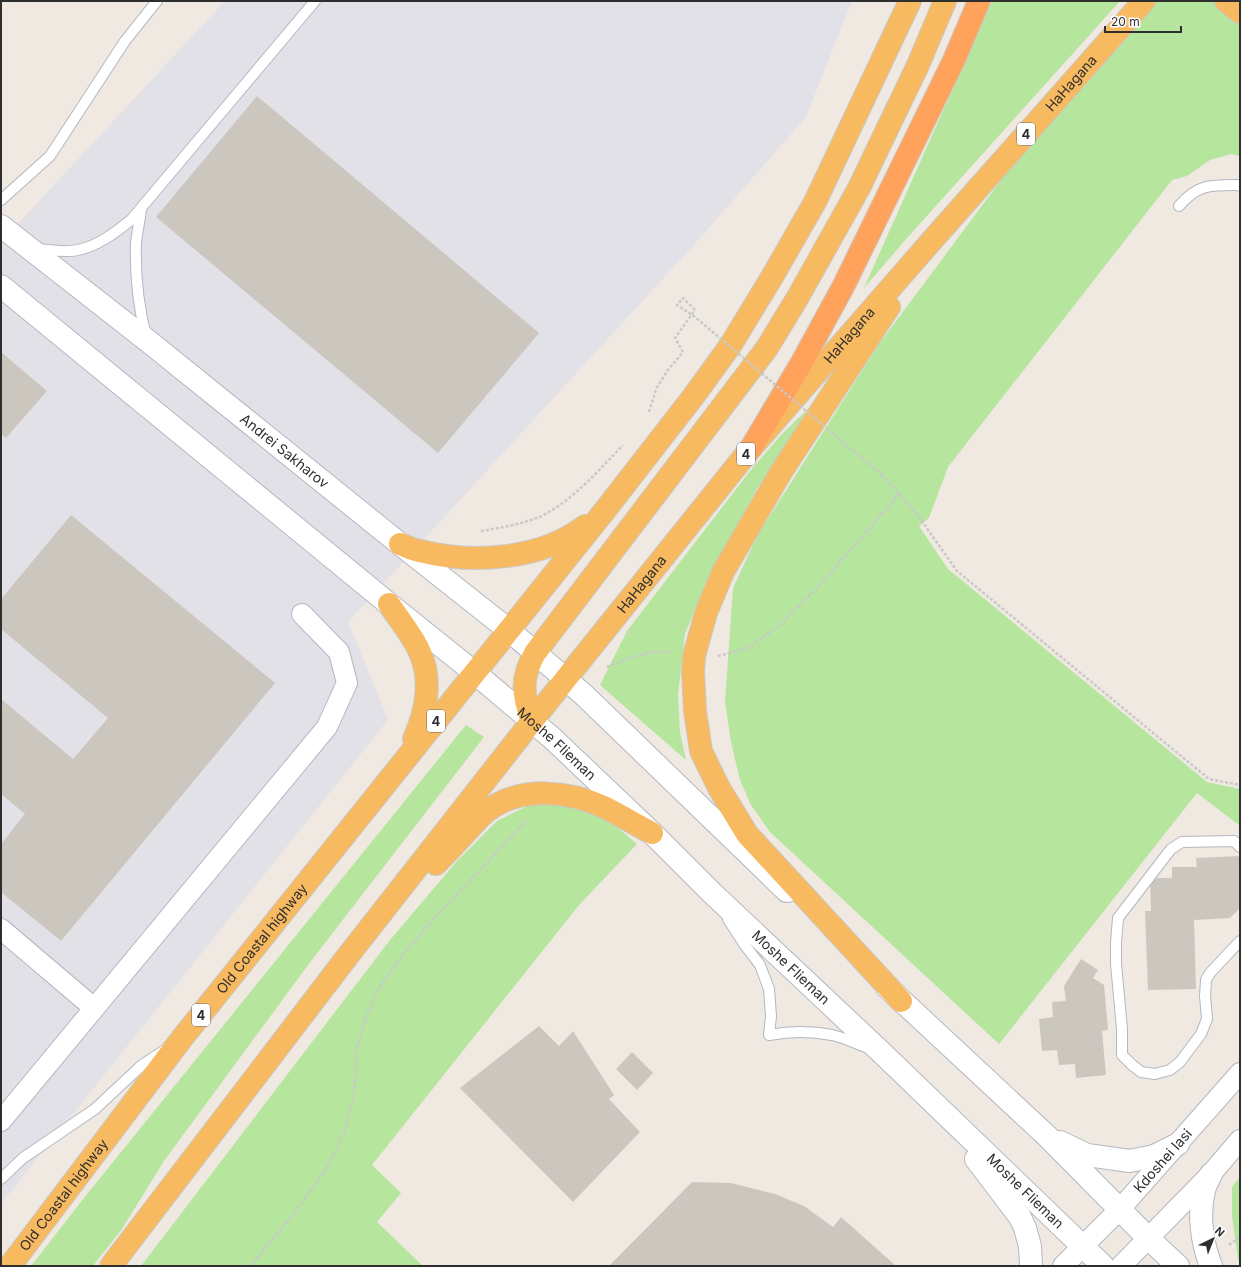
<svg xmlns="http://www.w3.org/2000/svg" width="1241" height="1267" font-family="Inter,sans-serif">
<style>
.industrial{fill:#e3e1e8}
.green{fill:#b6e59e}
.building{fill:#cbc7bf}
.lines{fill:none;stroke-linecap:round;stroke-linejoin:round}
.service-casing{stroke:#b4b7c1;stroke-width:12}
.minor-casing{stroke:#b4b7c1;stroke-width:22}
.tertiary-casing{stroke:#b4b7c1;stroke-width:24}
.secondary-casing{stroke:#b4b7c1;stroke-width:24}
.trunk-casing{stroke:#c9c9c9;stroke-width:24}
.motorway-casing{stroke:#c9c9c9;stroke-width:24}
.path{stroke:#c9c9c9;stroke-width:2.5;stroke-dasharray:3 2;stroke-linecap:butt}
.service{stroke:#fff;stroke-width:10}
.minor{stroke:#fff;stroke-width:20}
.tertiary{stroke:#fff;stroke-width:22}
.secondary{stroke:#fff;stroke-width:22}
.trunk{stroke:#f8ba60;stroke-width:22}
.motorway{stroke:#ffa35c;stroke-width:22}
.path-bridge{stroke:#c9c9c9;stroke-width:2.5;stroke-dasharray:3 2;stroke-linecap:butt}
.labels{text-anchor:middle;stroke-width:4;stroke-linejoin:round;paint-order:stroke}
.shield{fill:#fff;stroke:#6d6d6d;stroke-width:1}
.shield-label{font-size:13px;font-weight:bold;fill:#2e2e2e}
.street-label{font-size:14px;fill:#2e2e2e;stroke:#fff}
</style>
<rect width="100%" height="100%" fill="#efe9e1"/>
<path class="industrial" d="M225,1H852L806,117L693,246L348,622L388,720L1,1204V242Z"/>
<g class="green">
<path d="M992,1H1120L908,237L864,288Z"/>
<path d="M1155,1H1240V156L1231,154L1210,160L1187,176L1172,180L948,467L929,518L919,526L948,569L1207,782L1240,789V826L1197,793L999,1044L770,832L751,805L740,780L731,742L725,702L733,588L757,536L879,344L1007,172Z"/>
<path d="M815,402L758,487L707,580L685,634L678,695L680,732L686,760L600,685L627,631L750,471L781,435Z"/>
<path d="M466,725L484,737L311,961L164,1161L122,1229L93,1266H31L84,1198Z"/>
<path d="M539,800L579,805L611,822L637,844L579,905L372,1165L401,1193L377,1222L423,1266H141L390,940L457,861L497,821Z"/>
<path d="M1240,1177V1262L1238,1260L1232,1216V1187Z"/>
</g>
<g class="building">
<path d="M257,96L539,333L438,453L156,217Z"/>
<path d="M1,352L47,391L6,438L1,434Z"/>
<path d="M71,515L275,683L61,941L1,892V844L25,814L1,794V699L73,759L108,718L1,629V599Z"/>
<path d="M1240,856V908L1230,918L1194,920L1196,989L1148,990L1145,911H1151L1150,878H1172V867H1197L1196,858Z"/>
<path d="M1081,959L1098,970L1093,978L1104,985L1108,1030L1102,1031L1106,1075L1076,1078L1075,1064L1059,1065L1057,1050L1042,1051L1039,1019L1053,1017L1052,1002L1066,1001L1064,986Z"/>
<path d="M539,1026L559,1046L573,1031L614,1095L609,1099L640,1132L573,1202L460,1088Z"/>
<path d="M632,1052L653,1073L637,1090L616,1069Z"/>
<path d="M692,1182L731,1183L775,1194L804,1206L833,1227L841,1217L896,1266H609Z"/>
</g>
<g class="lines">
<g class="service-casing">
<g id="service">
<path d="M1,200L50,156L125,41L157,1"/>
<path d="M1179,206C1198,184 1211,185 1238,185L1240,186"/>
<path d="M141,209C140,220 137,232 136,243C135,275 138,305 146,336"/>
<path d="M37,249C51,250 64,253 78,250C98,246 116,232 131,220L315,1"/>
<path d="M1240,847L1234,841L1182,842L1171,849L1118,918L1116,943V964L1122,1029V1055L1131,1064L1141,1072L1155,1074L1170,1070L1180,1062L1201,1034L1207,1019L1205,996L1206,980L1210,973L1240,941"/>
<path d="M728,919L744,944L760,965L769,989L771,1016L769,1035C790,1031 812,1031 832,1035C845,1038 857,1044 868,1048"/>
<path d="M1,1179L23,1158L95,1109L142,1065L165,1050"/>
</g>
</g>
<g class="minor-casing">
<g id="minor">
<path d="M1,929L94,1008"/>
<path d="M1,1121L327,727L347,683L339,652L302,614"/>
<path id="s1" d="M1063,1266L1120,1209L1240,1073"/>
<path d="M1121,1266L1211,1174L1240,1140"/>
</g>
</g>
<g class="tertiary-casing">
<g id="tertiary">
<path id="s2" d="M1,226L148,341L400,544L510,631"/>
<path d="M1,286L389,604L475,673"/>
</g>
</g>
<g class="secondary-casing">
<g id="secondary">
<path d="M510,631L584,695L787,891"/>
<path id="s3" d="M475,673L552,738L652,833L711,892L882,1053L1103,1266"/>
<path d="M887,987L1048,1137L1148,1238L1178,1266"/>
<path d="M1060,1142L1087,1155L1130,1161L1154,1156L1178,1144"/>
<path d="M976,1159L1020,1217L1025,1228L1030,1246L1031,1266"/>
<path d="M1211,1266C1202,1243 1198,1215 1204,1191C1205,1185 1209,1179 1211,1174"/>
</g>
</g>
<g class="trunk-casing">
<g id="trunk">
<path d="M1226,1L1240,12"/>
<path d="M889,307L781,472L723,572L706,613L694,656L693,672L695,711L701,751L719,788L747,834L901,1001"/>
<path d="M400,544C406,546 413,550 420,551C471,564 542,560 585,526"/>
<path d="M389,604C399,619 410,633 418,648C433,678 427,710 414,739"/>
<path d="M532,721C522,694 521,678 535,653L767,348L798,297L859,188L918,65L945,1"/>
<path d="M436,864C448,852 459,840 470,828C475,823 481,815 487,811C521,785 570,791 606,808C622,816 636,825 652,833"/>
<path id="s4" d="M10,1266L183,1037L606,509L693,397L730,346L772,277L815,202L910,1"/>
<path id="s5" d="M111,1266L347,957L532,721L751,448L935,237L1144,1"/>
</g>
</g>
<g class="motorway-casing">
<path id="motorway" d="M751,448L802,362L843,287L954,60L979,1"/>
</g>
<g class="path">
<path d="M649,412L656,389L668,370L683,352L675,338L695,310"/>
<path d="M882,475L919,517L957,571L1209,779L1240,785"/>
<path d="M481,531C499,528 517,525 534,519C566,508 600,469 623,445"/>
<path d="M718,656L748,648L780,625L821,584L899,494"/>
<path d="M607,667C626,659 651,649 671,652"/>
<path d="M1229,1245L1240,1237"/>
<path d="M250,1266L294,1214L326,1169L345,1132L354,1094L357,1049L366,1017L376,993L401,957L441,911L528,819"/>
</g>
<use href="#service" class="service"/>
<use href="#minor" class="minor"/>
<use href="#tertiary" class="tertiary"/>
<use href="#secondary" class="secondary"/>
<use href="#trunk" class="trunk"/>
<use href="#motorway" class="motorway"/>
<path class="path-bridge" d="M695,310L683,298L677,305L695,317L882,475"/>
</g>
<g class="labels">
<g class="shield">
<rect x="1017" y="123" width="18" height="22" rx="3"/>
<rect x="737" y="443" width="18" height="22" rx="3"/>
<rect x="427" y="710" width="18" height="22" rx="3"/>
<rect x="192" y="1004" width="18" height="22" rx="3"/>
</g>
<g class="shield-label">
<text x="1026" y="139">4</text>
<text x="746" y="459">4</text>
<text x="436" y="726">4</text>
<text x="201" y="1020">4</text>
</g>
<g class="street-label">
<text dy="5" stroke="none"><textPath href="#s5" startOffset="1524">HaHagana</textPath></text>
<text dy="5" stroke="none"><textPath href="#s5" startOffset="1188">HaHagana</textPath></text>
<text dy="5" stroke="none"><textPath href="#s2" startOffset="362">Andrei Sakharov</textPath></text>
<text dy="5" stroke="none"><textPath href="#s5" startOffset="864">HaHagana</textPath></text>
<text dy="5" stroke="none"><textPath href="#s3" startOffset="108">Moshe Flieman</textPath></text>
<text dy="5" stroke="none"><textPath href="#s4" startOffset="413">Old Coastal highway</textPath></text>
<text dy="5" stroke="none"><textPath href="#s3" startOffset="432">Moshe Flieman</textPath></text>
<text dy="5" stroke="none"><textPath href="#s1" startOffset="145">Kdoshei Iasi</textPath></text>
<text dy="5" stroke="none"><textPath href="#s3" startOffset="756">Moshe Flieman</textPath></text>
<text dy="5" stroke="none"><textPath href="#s4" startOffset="89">Old Coastal highway</textPath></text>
</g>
</g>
<rect width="1241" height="1267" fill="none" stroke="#2e2e2e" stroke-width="4"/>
<g transform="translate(1213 1239) rotate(43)" stroke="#ffffff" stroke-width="3" paint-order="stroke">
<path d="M0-3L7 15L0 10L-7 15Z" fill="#2e2e2e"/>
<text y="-6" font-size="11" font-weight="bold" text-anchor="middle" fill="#2e2e2e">N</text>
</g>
<path d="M1105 26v6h76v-6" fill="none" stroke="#2e2e2e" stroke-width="2"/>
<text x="1111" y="26" font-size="12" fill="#2e2e2e" stroke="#ffffff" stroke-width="3" paint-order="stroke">20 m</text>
</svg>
